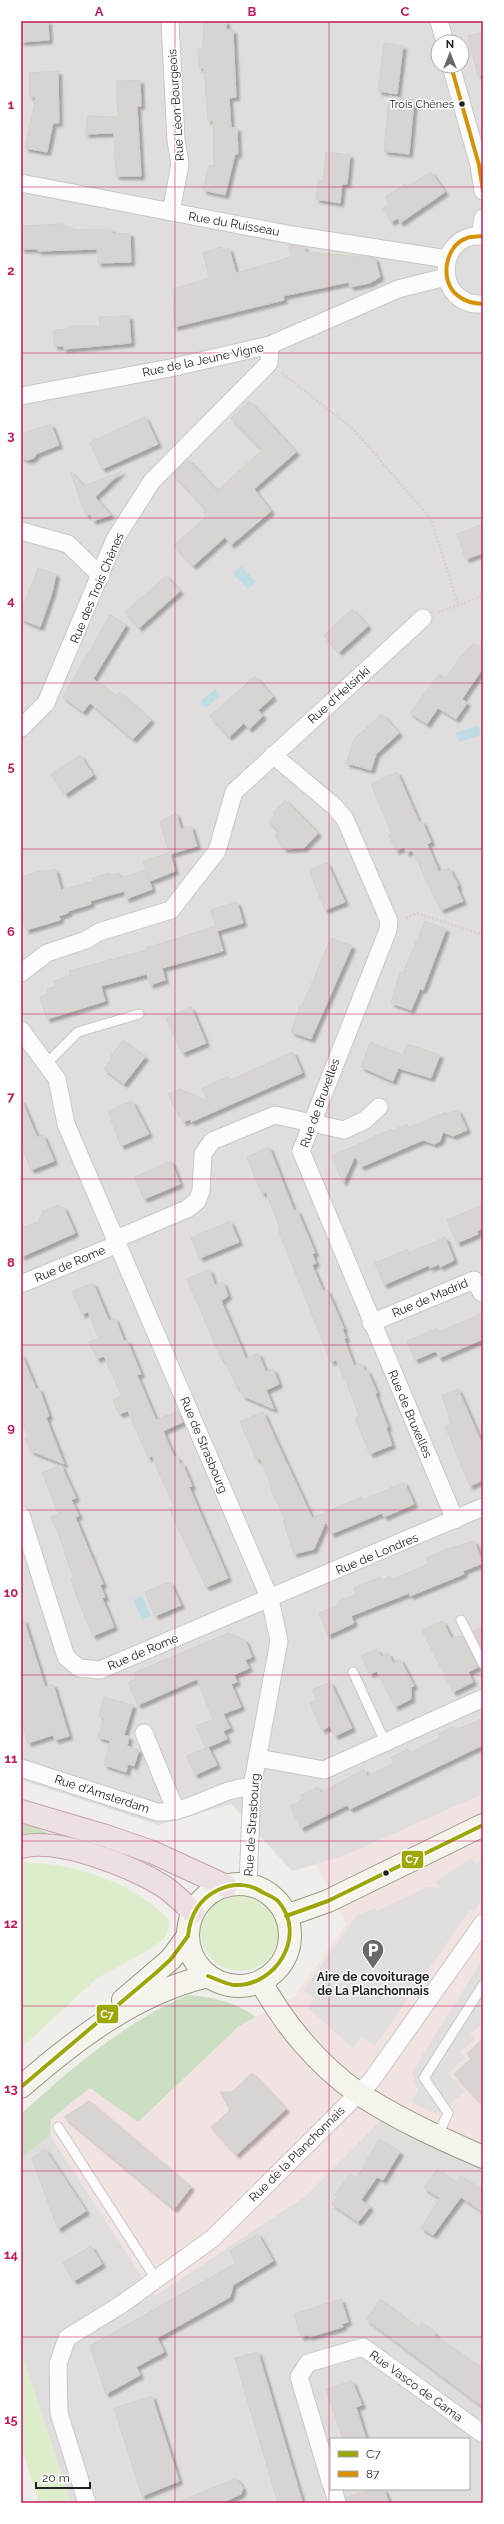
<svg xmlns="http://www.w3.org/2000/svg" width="504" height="2524" font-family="Raleway,sans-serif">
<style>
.residential{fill:#dfdedc;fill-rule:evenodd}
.commercial{fill:#f1e3e1}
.grass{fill:#ddeccb}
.forest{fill:#cbdec1}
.parking{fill:#e0dfde}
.water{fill:#bfdbe3}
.building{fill:#d7d4d2;stroke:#d3d0cc;filter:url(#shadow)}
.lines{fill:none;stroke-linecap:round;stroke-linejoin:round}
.lane-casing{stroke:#c9c8c7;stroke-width:11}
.street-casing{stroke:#c9c8c7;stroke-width:19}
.secondary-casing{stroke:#999a82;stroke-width:24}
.highway-casing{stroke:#c5a2ac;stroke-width:24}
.path{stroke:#dccecd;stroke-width:2.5;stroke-dasharray:2 2;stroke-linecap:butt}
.lane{stroke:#fdfcfc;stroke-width:9}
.street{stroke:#fdfcfc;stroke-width:17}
.secondary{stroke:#f4f4ed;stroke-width:22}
.highway{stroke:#ece0e2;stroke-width:22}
.bus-1-casing{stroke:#fff;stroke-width:7}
.bus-2-casing{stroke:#fff;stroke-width:7}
.bus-1{stroke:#9ea708;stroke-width:4}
.bus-2{stroke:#d79205;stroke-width:4}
.grid{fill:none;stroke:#c2185b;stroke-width:1;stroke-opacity:0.55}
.bus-dot{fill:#222;stroke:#fff;stroke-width:1.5}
.labels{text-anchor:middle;stroke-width:3;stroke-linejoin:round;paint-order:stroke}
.bus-label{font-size:11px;fill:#222;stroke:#fff;text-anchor:end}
.street-label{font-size:12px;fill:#222;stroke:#fff}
.poi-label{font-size:12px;font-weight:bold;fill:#222;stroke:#fff}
.line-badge{stroke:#fff;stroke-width:1.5}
.badge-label{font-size:11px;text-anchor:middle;font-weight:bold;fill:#fff}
.neatline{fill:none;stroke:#c2185b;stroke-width:1.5}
.grid-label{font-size:13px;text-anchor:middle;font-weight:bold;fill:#c2185b}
</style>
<defs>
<filter id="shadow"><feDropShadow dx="3.5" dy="3.5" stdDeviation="1" flood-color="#0004"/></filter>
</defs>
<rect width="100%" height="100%" fill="#f0eeeb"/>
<g class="residential">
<path d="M21,21H483V1794L342,1857L292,1871L231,1804L159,1825L21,1780ZM438,42H462V66H438Z"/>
<path d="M397,2104L481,2143L483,2141V2503H71L21,2351V2159L50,2135L155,2296ZM331,2439H469V2489H331Z"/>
</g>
<path class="commercial" d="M483,1794V2141L481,2143L397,2104L307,2195L155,2296L50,2135L51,2119L90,2088L138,2121L239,2026L295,1996L346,1924L316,1864L342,1857Z"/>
<g class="grass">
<path d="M24,1862C79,1865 127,1880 168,1918L169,1927L164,1939L152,1948L96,1979L21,2048V1863Z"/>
<circle cx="240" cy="1932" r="39"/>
<path d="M21,2351L71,2503H39L37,2496L21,2446Z"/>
</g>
<g class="forest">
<path d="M21,1821L24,1822L48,1833L21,1839Z"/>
<path d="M188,1995C214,1997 235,2002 256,2017L239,2026L138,2122L90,2088L51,2119L50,2135L21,2159V2114C70,2069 127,2021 188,1995Z"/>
</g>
<g class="parking">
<path d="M471,1858L476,1864L483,1859V1900L474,1911L470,1910L375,2046L362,2037L353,2048L308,2008L315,1998L304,1990L357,1915L375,1908L377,1911L427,1887L441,1888L435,1882Z"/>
<path d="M483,1959V2023L470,2034L475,2039L460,2052L465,2058L448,2073L465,2092L436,2114L411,2102L418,2091L412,2072Z"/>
</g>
<g class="water">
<path d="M241,566L256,582L248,589L233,574Z"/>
<path d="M215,689L220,696L206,708L200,702Z"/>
<path d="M478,725L481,735L459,742L456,733Z"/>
<path d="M142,1596L151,1616L142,1620L133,1600Z"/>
</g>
<g class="building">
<path d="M21,21H48L49,40L21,42Z"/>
<path d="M204,21H226V30H233L236,97L229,98L231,128H237L238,154H235L225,195L203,190L209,165L214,166L213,147L214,146L213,120L208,121L204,68H199L198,50L203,47Z"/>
<path d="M483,32V75L478,76L468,36Z"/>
<path d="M384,43L403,46L397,94L378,91Z"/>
<path d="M58,71L59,123H53L47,152L25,148L36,97H30L29,73Z"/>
<path d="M140,80L141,106H137L141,176H116L114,133L85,134L88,116L118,117L116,81Z"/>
<path d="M389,96L414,100L409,154L384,151Z"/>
<path d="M326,152L350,155L347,184H342L340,203L316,199L318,180L323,181Z"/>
<path d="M431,172L445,192L400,223L398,218L391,222L383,208L389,204L385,197L406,184L405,188Z"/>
<path d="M63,224V227H72V230L112,229V234L130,233L131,262L98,263L97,249L38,251V249H21V226Z"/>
<path d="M289,245L305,247V252L375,258L380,277L370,283L350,287L349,282L283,296L284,300L174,327L173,289L209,278L203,253L221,247L223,251L229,248L236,273L291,257Z"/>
<path d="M129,316L131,343L64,349V346H54V330L69,329V326H100L99,317Z"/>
<path d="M249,401L296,452L254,489L271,511L231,545L225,537L193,566L174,545L206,517L203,513L207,510L173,474L188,460L217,491L262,450L231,418Z"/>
<path d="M145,417L158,444L102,469L90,442Z"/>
<path d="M51,424L59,445L36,454L34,458L27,460L21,457V434Z"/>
<path d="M70,471L84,486L122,471L95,497L111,515L93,521L90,514L86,515Z"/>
<path d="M483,524V553L466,559L457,534Z"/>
<path d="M38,568L56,574L52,593L40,627L21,619V612Z"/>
<path d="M166,576L180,591L139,628L125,612Z"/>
<path d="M352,609L368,626L339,652L324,635Z"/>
<path d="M110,615L126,625L93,679L116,696L119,692L151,720L133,739L90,703L83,712L63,697Z"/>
<path d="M474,643L483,650V668L462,699L467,703L456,719L438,708L427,724L410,713L439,674L446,678L460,657Z"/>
<path d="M255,676L273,697L258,710L263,716L249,729L244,723L229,737L210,716Z"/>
<path d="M382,714L399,733L376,754L371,770L346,763L354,739Z"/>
<path d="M80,755L93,775L65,794L51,774Z"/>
<path d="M397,772L419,822L422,821L431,842L427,844L439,872L449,868L458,885L457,888L463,901L441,910L412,850L406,853L404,847L396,851L389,835L392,834L371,784Z"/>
<path d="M285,800L318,833L304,848L284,849L275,836L279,831L269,822L275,815L273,813Z"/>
<path d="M176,813L181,829L191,826L197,846L170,854L175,871L150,881L143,861L169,853L160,822Z"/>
<path d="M327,863L345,902L325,910L309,870Z"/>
<path d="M55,869L61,890L93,881L92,878L110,873L111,875L119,873L120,878L146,870L152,889L126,899L124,891L90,901L91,904L68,911V913L59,916L60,920L26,930L21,912V877L44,870L45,872Z"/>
<path d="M237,902L243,923L217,931L223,951L162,968L165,980L150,985L147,974L101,986L105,1001L47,1019L40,997L48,994L47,989L56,986L54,981L70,976L69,971L147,950L146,948L216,926L210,910Z"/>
<path d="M425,921L446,929L423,990L420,989L411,1010L391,1003L400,972L403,973Z"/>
<path d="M331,938L352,946L311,1039L291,1032L300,1005L302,1006Z"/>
<path d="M191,1007L206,1043L182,1053L166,1018Z"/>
<path d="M123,1040L145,1057L124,1084L104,1069L112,1058L110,1057Z"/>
<path d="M370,1042L403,1055L407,1044L440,1055L431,1078L398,1068L393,1081L361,1067Z"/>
<path d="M293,1052L302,1073L191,1122L190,1119L183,1122L179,1112L177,1113L168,1094L180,1089L207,1101L202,1088L228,1077L230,1080Z"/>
<path d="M21,1099L37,1137L43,1135L54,1161L31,1170L21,1146Z"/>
<path d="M132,1101L149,1134L121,1146L108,1111Z"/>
<path d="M458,1110L467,1130L453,1136L443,1132L440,1141L434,1144L423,1140L361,1167L355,1156L343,1183L332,1156L391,1129L392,1131L407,1124L408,1128L446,1112L447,1114Z"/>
<path d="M269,1147L294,1211L297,1210L315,1253L312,1254L316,1263L312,1265L323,1291L327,1290L344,1329H342L346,1338L344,1339L354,1366L361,1363L365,1371L367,1370L377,1393L375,1394L388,1427L386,1428L392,1445L370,1454L355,1418L359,1416L350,1391L336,1360L331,1362L278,1229L280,1228L266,1192L262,1194L247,1157Z"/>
<path d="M171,1161L180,1184L144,1199L135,1177Z"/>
<path d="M58,1205L64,1208L75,1233L21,1257V1228L38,1222L43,1211Z"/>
<path d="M480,1206L483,1214V1228L477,1231L478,1234L457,1243L447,1220Z"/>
<path d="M230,1221L239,1242L200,1258L191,1238Z"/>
<path d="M445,1237L454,1260L440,1267L439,1264L430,1268L429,1265L384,1285L375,1263L407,1249L409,1253Z"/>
<path d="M209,1269L215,1285L223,1282L228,1296L221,1301L246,1359L258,1353L266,1372L273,1369L279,1384L266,1390L274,1409L243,1396L239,1387L237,1388L224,1359L222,1360L187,1279Z"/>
<path d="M93,1283L109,1321L115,1318L124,1341L127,1340L141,1374L137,1375L156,1420L178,1411L183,1422L163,1431L174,1457L177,1456L180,1464L182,1463L192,1486L189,1487L228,1578L206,1587L169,1508L174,1506L152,1456L148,1458L128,1411L119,1414L113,1400L122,1396L104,1356L97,1359L89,1342L99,1338L88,1312L82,1314L72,1291Z"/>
<path d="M483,1313V1339L439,1358L436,1351L415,1360L407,1341L437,1328L439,1332Z"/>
<path d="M21,1353L36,1389L39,1388L49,1416L46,1418L64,1464L31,1451L25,1438L28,1436L21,1419Z"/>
<path d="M458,1389L483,1446V1480L470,1486L445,1426L451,1423L442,1395Z"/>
<path d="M263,1412L312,1518L362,1497L363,1500L404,1482L414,1504L384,1517L382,1513L331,1534L326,1521L314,1549L294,1554L283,1520L285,1519L270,1487H272L260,1458L257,1460L240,1422Z"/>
<path d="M61,1465L76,1498L71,1500L79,1516L75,1517L103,1584L100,1585L105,1597L102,1598L114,1627L93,1636L76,1595L71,1579L74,1578L64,1553H66L51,1517L59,1514L42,1473Z"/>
<path d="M474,1541L483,1563L463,1571L464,1574L410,1596L409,1593L351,1616L354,1623L328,1635L319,1613L338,1605L337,1602L356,1594L354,1588L380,1577L382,1580L390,1576L391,1580L428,1564L427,1558L444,1550Z"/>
<path d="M170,1582L181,1605L155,1616L145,1592Z"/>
<path d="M24,1620L45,1687L53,1684L69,1736L55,1740L53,1735L28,1743L21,1719V1621Z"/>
<path d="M443,1621L451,1638L462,1636L478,1667L468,1672L473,1682L453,1692L422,1630Z"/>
<path d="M483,1626V1651L473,1631Z"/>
<path d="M228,1633L245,1640L252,1657L245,1660L249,1668L234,1675L237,1682L231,1684L241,1707L223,1714L230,1728L223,1731L227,1739L206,1748L196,1726L213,1719L197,1679L138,1705L128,1682L136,1679L134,1673Z"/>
<path d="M377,1649L381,1657L388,1653L393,1663L400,1659L414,1686L411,1687V1699L395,1707L377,1671L370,1674L361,1656Z"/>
<path d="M330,1682L352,1728L335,1736L330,1726L322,1730L310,1703L317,1700L312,1690Z"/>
<path d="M104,1697L133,1705L124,1735L129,1737L127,1746L139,1750L134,1766L128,1764L126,1772L104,1765L110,1741L98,1737L104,1718L99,1716Z"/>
<path d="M483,1718V1745L350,1809L347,1805L301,1828L290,1806L303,1799L301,1795L318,1787L321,1793L364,1769L367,1776L394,1763L391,1757L408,1749L410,1753L440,1738L438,1734L454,1726L456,1730Z"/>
<path d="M208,1747L217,1765L195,1775L187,1756Z"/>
<path d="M483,2038V2105L454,2074L471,2059L467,2054Z"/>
<path d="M252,2073L286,2109L236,2155L211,2127L230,2110L220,2092H232Z"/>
<path d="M89,2101L191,2187L174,2209L64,2117Z"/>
<path d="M379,2139L400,2152L383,2180L377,2177L361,2200L370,2207L358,2222L332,2204L337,2197L335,2195L350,2174L357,2178Z"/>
<path d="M45,2149L86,2211L58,2229L32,2158Z"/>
<path d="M437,2169L457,2183L461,2176L483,2191V2212L461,2197L433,2235L421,2228L440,2198L424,2188Z"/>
<path d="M258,2234L273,2261L233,2285L230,2297L157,2338L164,2352L136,2367L140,2375L106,2394L90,2346L236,2263L230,2251Z"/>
<path d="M91,2246L102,2264L74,2281L63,2263Z"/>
<path d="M341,2299L348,2322L342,2324L343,2327L309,2337L308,2335L301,2337L294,2314Z"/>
<path d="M380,2299L418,2328L422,2323L435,2333L434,2335L483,2369V2407L366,2319Z"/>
<path d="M258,2352L302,2501L293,2503H278L235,2358Z"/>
<path d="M352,2381L362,2405L356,2407L366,2439H343L326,2389Z"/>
<path d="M152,2396L179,2481L142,2496L114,2408Z"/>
<path d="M236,2478L243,2488L241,2494L221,2503H177Z"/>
<path d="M374,2489H384L389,2503H347L346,2497Z"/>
</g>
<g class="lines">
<g class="lane-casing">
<g id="lane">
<path d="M47,1063L78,1032L139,1014"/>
<path d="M461,1620L483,1664"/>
<path d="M353,1672L385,1742"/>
<path d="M58,2127L156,2279"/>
<path d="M437,2137L448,2113L424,2078L483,1985"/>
</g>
</g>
<g class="street-casing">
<g id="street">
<path d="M170,21L176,140L180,164L171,212"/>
<path d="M439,21L445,42"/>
<path d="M451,66L479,165L483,191"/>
<path d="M21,183L292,235L447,259"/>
<path d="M480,236L483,218"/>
<path d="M483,236C434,232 434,307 483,304"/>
<path d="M21,396L170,368L270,345L398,289L446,277"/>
<path d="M21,531L68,544L101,576"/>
<path d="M21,728L46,703L115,539L152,481L269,363L270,345"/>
<path d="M273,755L335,807L345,819L389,921L388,930L301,1151L455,1520"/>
<path d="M21,973L47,953L86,940L99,932L171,910L217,851L234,792L423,618"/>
<path d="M21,1030L57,1079L66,1124L270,1599L279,1641L252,1787L248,1885"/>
<path d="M116,1239L187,1209L197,1201L201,1191L203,1154L212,1141L275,1115L344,1130L365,1120L379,1107"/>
<path d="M21,1284L118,1244"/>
<path d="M371,1323L474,1280L482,1293"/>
<path d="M21,1515L66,1657L79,1668L100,1670L483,1507"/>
<path d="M144,1733L176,1811"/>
<path d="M258,1758L324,1770L483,1698"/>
<path d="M21,1768L157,1812C191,1814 219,1787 252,1787"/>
<path d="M331,2484L299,2377L308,2363L363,2347L483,2434"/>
<path d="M333,2489L337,2503"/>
<path d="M87,2503L59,2413L58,2364L67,2338L122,2304L213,2238L371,2081L483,1923"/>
</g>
</g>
<g class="secondary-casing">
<g id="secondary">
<circle cx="239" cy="1935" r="51"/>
<path d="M286,1916L328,1901L483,1825"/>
<path d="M261,1982C284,2024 318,2065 358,2093C397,2119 441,2139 483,2157"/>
<path d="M123,2000L171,1959L188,1936"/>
<path d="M21,2087C76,2039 136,1993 208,1976"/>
</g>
</g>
<g class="highway-casing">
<g id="highway">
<path d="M21,1811L106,1836L152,1852L226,1886"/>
<path d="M21,1847C58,1837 131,1866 163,1886C174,1893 184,1904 193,1912"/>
</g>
</g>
<g class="path">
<path d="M282,373L354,430L431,519L458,605"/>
<path d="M438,612L483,596"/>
<path d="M406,918L417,913L483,935"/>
</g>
<use href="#lane" class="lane"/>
<use href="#street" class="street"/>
<use href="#secondary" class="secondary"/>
<use href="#highway" class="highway"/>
<g class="bus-1-casing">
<g id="bus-1">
<path d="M286,1916L328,1901L483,1825"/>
<path d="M188,1936C190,1916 199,1899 218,1890C232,1883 249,1883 262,1892C267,1895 274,1897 278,1901C308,1935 276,1987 234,1985C226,1984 216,1979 208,1976"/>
<path d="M21,2087L157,1972L171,1959L188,1936"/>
</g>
</g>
<g class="bus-2-casing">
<g id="bus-2">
<path d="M451,66L479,165L483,191"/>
<path d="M483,236C478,237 472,236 467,238C445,245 439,281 457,295C465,302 473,303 483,304"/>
</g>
</g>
<use href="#bus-1" class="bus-1"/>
<use href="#bus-2" class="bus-2"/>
</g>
<path class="grid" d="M175,21V2503M329,21V2503M21,187H483M21,353H483M21,518H483M21,683H483M21,849H483M21,1014H483M21,1179H483M21,1345H483M21,1510H483M21,1675H483M21,1841H483M21,2006H483M21,2171H483M21,2337H483"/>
<defs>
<g id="parking-pin" transform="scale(1.15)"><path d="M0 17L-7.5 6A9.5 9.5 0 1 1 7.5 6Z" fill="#6a6968" stroke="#fff"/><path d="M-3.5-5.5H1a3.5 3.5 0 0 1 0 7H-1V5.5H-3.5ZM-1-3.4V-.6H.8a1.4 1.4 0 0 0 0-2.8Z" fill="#fff"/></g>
</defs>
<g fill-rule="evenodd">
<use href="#parking-pin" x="373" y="1950"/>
</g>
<g class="bus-dot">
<circle cx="462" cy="104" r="3.5"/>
<circle cx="386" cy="1873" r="3.5"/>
</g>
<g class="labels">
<g class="bus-label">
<text x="454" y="108">Trois Chênes</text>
</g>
<g class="street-label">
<text transform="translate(176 105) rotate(-94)" y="4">Rue Léon Bourgeois</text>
<text transform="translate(234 224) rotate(10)" y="4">Rue du Ruisseau</text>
<text transform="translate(203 360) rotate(-12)" y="4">Rue de la Jeune Vigne</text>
<text transform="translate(97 588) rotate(-67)" y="4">Rue des Trois Chênes</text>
<text transform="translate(339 695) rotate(-42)" y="4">Rue d'Helsinki</text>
<text transform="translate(320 1103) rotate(-70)" y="4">Rue de Bruxelles</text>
<text transform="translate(70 1264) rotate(-23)" y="4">Rue de Rome</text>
<text transform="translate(430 1298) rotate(-23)" y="4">Rue de Madrid</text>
<text transform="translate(410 1414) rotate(67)" y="4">Rue de Bruxelles</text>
<text transform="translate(204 1445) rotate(67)" y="4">Rue de Strasbourg</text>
<text transform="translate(377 1554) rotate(-23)" y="4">Rue de Londres</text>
<text transform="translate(143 1652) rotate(-23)" y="4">Rue de Rome</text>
<text transform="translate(102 1794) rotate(18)" y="4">Rue d'Amsterdam</text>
<text transform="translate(252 1825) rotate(-86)" y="4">Rue de Strasbourg</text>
<text transform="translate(297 2154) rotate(-45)" y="4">Rue de la Planchonnais</text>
<text transform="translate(416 2386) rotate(36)" y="4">Rue Vasco de Gama</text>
</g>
<g class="poi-label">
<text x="373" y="1981">Aire de covoiturage<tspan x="373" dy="14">de La Planchonnais</tspan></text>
</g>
</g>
<g class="line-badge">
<rect x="401" y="1850" width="23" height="19" rx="4" fill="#9ea708"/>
<rect x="96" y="2004" width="23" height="20" rx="4" fill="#9ea708"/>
</g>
<g class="badge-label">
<text x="412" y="1863">C7</text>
<text x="107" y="2018">C7</text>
</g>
<rect width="504" height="2524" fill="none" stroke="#ffffff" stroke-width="44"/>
<rect x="330" y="2438" width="140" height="52" fill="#ffffff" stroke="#a7a7a7"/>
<rect x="338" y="2451" width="20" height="6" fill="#9ea708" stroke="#a7a7a7"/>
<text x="366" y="2458" font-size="12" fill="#222222">C7</text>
<rect x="338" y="2471" width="20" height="6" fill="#d79205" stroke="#a7a7a7"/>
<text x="366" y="2478" font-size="12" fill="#222222">87</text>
<g transform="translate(450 54)"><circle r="19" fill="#ffffff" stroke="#a7a7a7"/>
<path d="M0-3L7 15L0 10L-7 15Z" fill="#6a6968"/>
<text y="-6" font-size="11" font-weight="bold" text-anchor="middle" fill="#222222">N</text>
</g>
<path d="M36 2482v6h54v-6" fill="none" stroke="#222222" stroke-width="2"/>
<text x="42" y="2482" font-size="12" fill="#222222" stroke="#ffffff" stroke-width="3" paint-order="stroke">20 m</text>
<rect x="22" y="22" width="460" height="2480" class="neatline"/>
<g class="grid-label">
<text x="99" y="16">A</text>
<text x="252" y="16">B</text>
<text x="405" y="16">C</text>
<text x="11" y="109">1</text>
<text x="11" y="275">2</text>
<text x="11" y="440">3</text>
<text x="11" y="605">4</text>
<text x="11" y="771">5</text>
<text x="11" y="936">6</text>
<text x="11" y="1101">7</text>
<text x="11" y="1267">8</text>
<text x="11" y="1432">9</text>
<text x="11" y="1597">10</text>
<text x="11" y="1763">11</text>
<text x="11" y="1928">12</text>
<text x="11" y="2093">13</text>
<text x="11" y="2259">14</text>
<text x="11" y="2424">15</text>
</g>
</svg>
